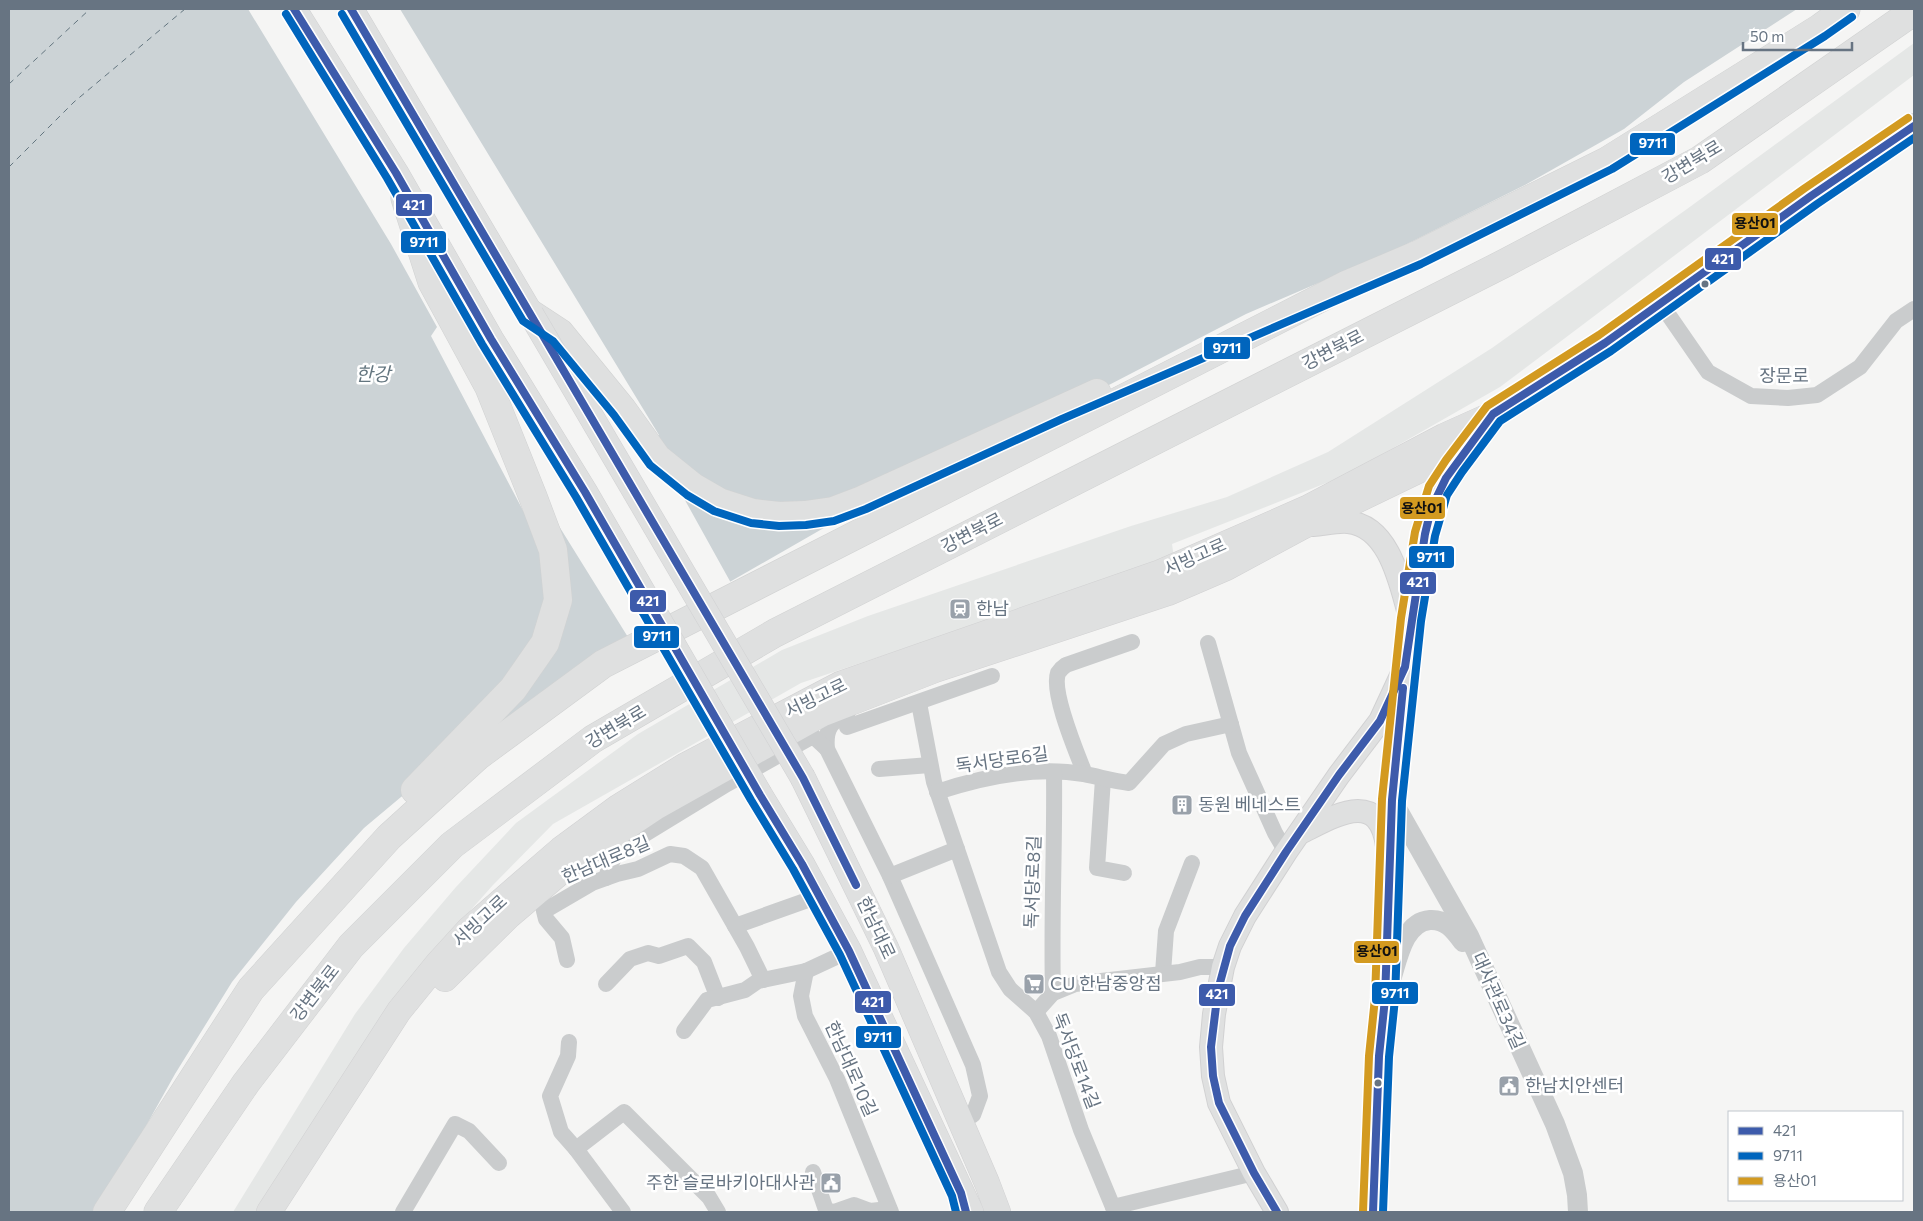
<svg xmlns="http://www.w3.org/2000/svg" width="1923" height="1221" font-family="Commissioner,'Noto Sans KR',sans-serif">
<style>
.built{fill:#e5e7e6}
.water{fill:#ccd3d6}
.pier{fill:#f5f5f4}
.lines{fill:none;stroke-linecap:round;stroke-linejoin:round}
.ferry{stroke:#63757f;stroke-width:1;stroke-dasharray:6 5;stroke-linecap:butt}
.secondary-casing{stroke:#d1d1d2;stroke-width:24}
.primary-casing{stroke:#d1d1d2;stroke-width:26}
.trunk-casing{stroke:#d1d2d2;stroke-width:29}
.minor{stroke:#cacccd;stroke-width:16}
.tertiary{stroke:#cacccd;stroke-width:20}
.secondary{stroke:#dfe0e0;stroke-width:22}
.primary{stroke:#dfe0e0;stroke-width:25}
.trunk{stroke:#dfe0e0;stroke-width:28}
.primary-bridge-casing{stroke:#d1d1d2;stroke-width:26;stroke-linecap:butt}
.primary-bridge{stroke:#dfe0e0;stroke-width:25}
.bus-1-casing{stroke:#fff;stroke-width:11}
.bus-2-casing{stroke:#fff;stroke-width:11}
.bus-3-casing{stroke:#fff;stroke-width:11}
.bus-1{stroke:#3d5bab;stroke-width:8}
.bus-2{stroke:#0065bd;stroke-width:8}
.bus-3{stroke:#d39a20;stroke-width:8}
.bus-dot{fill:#677482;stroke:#fff;stroke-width:2}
.labels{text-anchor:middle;stroke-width:5;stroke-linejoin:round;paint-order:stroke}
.street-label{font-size:18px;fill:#677482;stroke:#fff}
.poi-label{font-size:18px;fill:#677482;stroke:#fff;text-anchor:start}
.water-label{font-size:19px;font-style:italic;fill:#63757f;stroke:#fff}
.line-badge{stroke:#fff;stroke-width:2}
.badge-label{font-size:14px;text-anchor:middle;font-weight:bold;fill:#fff}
.pale-badge-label{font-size:14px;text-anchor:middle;font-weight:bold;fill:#111}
</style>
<rect width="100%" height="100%" fill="#f5f5f4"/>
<path class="built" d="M1914,43V75L1500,387L1344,476L1172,544L1174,558L801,683L553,824L493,885L413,975L259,1212H233L355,1014L404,948L456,887L516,823L638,734L782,650L868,616L1131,526L1227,497L1328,452L1492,348L1687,209Z"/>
<path class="water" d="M9,9H1797L1684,82L1624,129L1525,185L1393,251L1246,314L1078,401L829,525L632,638L499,727L401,797L364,828L296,902L232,982L175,1074L98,1212H9Z"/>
<path class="pier" d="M248,9H400L659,435L651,439L731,583L631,642L549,510L527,518L431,336L437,327L391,244Z"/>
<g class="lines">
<g class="ferry">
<path d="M9,84L90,9"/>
<path d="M9,167L74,102L185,9"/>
</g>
<g class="secondary-casing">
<g id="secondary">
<path d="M1313,525C1325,524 1337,521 1348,522C1389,526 1400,582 1409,614"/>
<path d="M1300,833C1333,817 1379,787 1387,846"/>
<path d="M1277,1212L1254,1173L1219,1103L1213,1076L1211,1047L1214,1014L1223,967L1230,946L1245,916L1286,852L1339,775L1380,721L1405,667L1411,620L1425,534L1431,509L1446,478L1471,444"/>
<path d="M1373,1212L1379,1056L1385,999L1392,800L1404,683"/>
</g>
</g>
<g class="primary-casing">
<g id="primary">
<path d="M351,9L531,314"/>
<path d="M803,778L886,948L987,1183L998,1212"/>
<path d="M760,795L802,864L849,951L971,1212"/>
<path d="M445,979L509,916L569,865L656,807L822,714L935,670L1168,593L1226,568L1302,527L1451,455L1484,424"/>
<path d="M269,1212L399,1011L438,963L469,929L561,849L618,807L684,766L840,684L1161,572L1307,508L1444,436L1493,414L1605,343L1811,196L1914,126"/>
</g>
</g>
<g class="trunk-casing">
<g id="trunk">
<path d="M405,198L432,282L489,387L533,497L553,550L558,600L545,643L513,689L415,790"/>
<path d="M531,314L560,333L622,409L657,458L693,487L719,502L753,513L779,516L805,515L833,511L862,500L1097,393"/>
<path d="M107,1212L251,989L389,837L478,756L603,664L1346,285L1417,255L1607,161L1820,28L1846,9"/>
<path d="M158,1212L246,1083L351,946L452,845L593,739L775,633L1505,263L1700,160L1914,11"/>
</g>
</g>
<g class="minor">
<path d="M1661,304L1708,372L1751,396L1788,398L1817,395L1860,367L1896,321L1914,309"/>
<path d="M1208,643L1239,753L1275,833L1286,852"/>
<path d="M919,703L934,782L999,972L1010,989L1036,1012L1049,1036L1081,1130L1115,1212"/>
<path d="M848,712C831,722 825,728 827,749L890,876L973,1065L980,1096L973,1115L960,1121"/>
<path d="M847,727L992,676"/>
<path d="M879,769L930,765"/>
<path d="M1085,774C1077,753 1051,693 1058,673C1060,670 1063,667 1066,665L1132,642"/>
<path d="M1103,779L1097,868L1124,873"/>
<path d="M937,792C982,777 1037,766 1084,774C1100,777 1113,781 1129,783L1164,744L1186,734L1231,724"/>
<path d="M890,876L957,849"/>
<path d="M606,878L610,865L619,850L727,784L813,736L827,749"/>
<path d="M735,926L819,896"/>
<path d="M567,960L562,938L546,919L544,911L592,883L617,874L638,869L670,854L684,856L702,868L747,947L763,980"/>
<path d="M806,971L801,996L805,1016L837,1079L891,1212"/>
<path d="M1163,973L1166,931L1192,863"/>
<path d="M606,984L630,959L648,953L659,956L688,946L704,962L718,998"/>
<path d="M1053,993C1051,919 1055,846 1054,772"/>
<path d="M1036,1012L1053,993L1075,984L1180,972L1200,967H1223"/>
<path d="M684,1031L707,1000L745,990L758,981L806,971L849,951"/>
<path d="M569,1042L568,1056L550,1096L561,1132L576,1149L623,1212"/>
<path d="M576,1149L624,1112L709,1197L718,1212"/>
<path d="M813,1172L826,1210L834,1212L854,1205L870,1211L889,1209"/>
<path d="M1113,1207L1254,1173"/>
<path d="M403,1212L455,1124L469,1131L499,1163"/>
</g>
<g class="tertiary">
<path d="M1392,800L1469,936L1555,1124L1573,1173L1577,1195L1578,1212"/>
<path d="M1389,986C1397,964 1402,922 1430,920C1446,919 1454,930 1463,942"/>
</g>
<use href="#secondary" class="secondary"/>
<use href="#primary" class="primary"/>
<use href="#trunk" class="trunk"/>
<g class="primary-bridge-casing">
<g id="primary-bridge">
<path d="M294,9L396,173L491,339L585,492L760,795"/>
<path d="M531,314L803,778"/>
</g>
</g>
<use href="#primary-bridge" class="primary-bridge"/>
<g class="bus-1-casing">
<g id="bus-1">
<path d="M294,9L396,173L491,339L585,492L760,795L802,864L849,951L961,1193L966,1212"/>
<path d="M351,9L803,778L856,885"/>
<path d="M1277,1212L1254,1173L1219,1103L1213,1076L1211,1047L1218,990L1230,946L1245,916L1286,852L1339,775L1380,721L1405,667L1425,534L1431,509L1446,478L1493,414L1605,343L1811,196L1914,126"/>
<path d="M1373,1212L1379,1056L1385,999L1392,800L1403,688"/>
</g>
</g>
<g class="bus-2-casing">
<g id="bus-2">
<path d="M286,14L387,178L482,344L576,497L751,800L793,869L840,955L952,1196L956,1212"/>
<path d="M342,14L523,321L553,341L614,415L650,465L687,495L714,511L751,523L779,526L806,525L834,521L866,509L1062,419L1421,264L1612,169L1825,36L1852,17"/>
<path d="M1383,1212L1389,1057L1395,999L1402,801L1421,621L1435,536L1447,495L1462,472L1500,421L1611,351L1817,204L1914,138"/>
</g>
</g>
<g class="bus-3-casing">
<path id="bus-3" d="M1363,1212L1369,1056L1375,998L1382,799L1401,618L1415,532L1429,486L1446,460L1487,406L1599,335L1805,188L1908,118"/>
</g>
<use href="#bus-1" class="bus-1"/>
<use href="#bus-2" class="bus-2"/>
<use href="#bus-3" class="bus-3"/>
</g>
<defs>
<g id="station-square" transform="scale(1.125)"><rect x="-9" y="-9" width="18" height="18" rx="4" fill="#99a1aa" stroke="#fff"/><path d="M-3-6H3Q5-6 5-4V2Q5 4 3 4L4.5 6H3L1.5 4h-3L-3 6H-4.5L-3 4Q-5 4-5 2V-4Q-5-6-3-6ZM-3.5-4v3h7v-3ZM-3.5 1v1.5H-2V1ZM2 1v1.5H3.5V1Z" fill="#fff"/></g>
<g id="building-square" transform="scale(1.125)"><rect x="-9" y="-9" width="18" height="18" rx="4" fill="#99a1aa" stroke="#fff"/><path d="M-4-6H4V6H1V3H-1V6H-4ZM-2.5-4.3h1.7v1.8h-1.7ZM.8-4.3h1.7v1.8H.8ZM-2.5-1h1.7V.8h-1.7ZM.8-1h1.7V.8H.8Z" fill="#fff"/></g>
<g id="supermarket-square" transform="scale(1.125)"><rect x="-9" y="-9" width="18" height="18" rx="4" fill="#99a1aa" stroke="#fff"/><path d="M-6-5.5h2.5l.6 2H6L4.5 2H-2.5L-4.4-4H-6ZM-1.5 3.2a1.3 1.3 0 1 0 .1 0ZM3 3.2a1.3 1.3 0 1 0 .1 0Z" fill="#fff"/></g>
<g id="civic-square" transform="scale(1.125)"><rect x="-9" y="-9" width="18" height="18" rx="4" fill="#99a1aa" stroke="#fff"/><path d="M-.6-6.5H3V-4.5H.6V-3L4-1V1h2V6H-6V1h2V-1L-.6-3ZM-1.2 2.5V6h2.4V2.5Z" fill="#fff"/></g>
</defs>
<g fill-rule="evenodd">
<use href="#station-square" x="960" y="609"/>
<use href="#building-square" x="1182" y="805"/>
<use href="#supermarket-square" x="1034" y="984"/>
<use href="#civic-square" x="1509" y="1086"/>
<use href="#civic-square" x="831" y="1183"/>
</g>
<g class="bus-dot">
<circle cx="1705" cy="284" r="4.5"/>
<circle cx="1378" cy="1083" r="4.5"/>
</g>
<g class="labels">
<g class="street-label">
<text transform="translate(1692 162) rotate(-31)" y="6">강변북로</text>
<text transform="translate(1333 350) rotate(-27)" y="6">강변북로</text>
<text x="1784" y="382">장문로</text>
<text transform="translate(972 533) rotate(-27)" y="6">강변북로</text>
<text transform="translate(1195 557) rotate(-24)" y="6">서빙고로</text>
<text transform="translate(816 698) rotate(-26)" y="6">서빙고로</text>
<text transform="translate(616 727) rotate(-31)" y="6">강변북로</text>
<text transform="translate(1002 760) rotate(-8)" y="6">독서당로6길</text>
<text transform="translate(606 860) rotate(-23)" y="6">한남대로8길</text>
<text transform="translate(1033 882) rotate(-88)" y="6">독서당로8길</text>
<text transform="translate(480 921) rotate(-43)" y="6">서빙고로</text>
<text transform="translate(876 928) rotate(65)" y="6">한남대로</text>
<text transform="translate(315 993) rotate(-52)" y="6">강변북로</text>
<text transform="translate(1498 1001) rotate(66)" y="6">대사관로34길</text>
<text transform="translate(1076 1061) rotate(69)" y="6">독서당로14길</text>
<text transform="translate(851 1069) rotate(66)" y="6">한남대로10길</text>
</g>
<g class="poi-label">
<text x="976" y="615">한남</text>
<text x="1198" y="811">동원 베네스트</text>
<text x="1050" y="990">CU 한남중앙점</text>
<text x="1525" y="1092">한남치안센터</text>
<text x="815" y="1189" text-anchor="end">주한 슬로바키아대사관</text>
</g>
<g class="water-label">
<text x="373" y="381">한강</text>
</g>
</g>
<g class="line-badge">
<rect x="1629" y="132" width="47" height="24" rx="5" fill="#0065bd"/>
<rect x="395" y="193" width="38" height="24" rx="5" fill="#3d5bab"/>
<rect x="1731" y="212" width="48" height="24" rx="5" fill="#d39a20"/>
<rect x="400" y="230" width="47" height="24" rx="5" fill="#0065bd"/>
<rect x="1704" y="247" width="38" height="24" rx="5" fill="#3d5bab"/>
<rect x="1203" y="336" width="48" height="24" rx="5" fill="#0065bd"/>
<rect x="1399" y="496" width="47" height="24" rx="5" fill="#d39a20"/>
<rect x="1408" y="545" width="47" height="24" rx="5" fill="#0065bd"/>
<rect x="1399" y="571" width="38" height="24" rx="5" fill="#3d5bab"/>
<rect x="629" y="589" width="38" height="24" rx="5" fill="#3d5bab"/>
<rect x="633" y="625" width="47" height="24" rx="5" fill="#0065bd"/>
<rect x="1353" y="940" width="47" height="24" rx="5" fill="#d39a20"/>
<rect x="1371" y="981" width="48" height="24" rx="5" fill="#0065bd"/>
<rect x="1198" y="983" width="38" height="24" rx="5" fill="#3d5bab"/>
<rect x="854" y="990" width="38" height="24" rx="5" fill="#3d5bab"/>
<rect x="855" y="1025" width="47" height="24" rx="5" fill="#0065bd"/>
</g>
<g class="badge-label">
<text x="1653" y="148">9711</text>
<text x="414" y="210">421</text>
<text x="424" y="247">9711</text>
<text x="1723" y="264">421</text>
<text x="1227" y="353">9711</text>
<text x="1431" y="562">9711</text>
<text x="1418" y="587">421</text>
<text x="648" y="606">421</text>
<text x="657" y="641">9711</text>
<text x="1395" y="998">9711</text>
<text x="1217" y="999">421</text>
<text x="873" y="1007">421</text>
<text x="878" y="1042">9711</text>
</g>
<g class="pale-badge-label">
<text x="1755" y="228">용산01</text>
<text x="1422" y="513">용산01</text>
<text x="1377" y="956">용산01</text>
</g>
<rect width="1923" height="1221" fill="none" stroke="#677482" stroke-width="20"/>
<rect x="1728" y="1111" width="175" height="90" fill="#ffffff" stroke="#c2c7cd"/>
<rect x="1738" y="1127" width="25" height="8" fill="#3d5bab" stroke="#c2c7cd"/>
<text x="1773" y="1136" font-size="15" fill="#677482">421</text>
<rect x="1738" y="1152" width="25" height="8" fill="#0065bd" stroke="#c2c7cd"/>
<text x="1773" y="1161" font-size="15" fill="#677482">9711</text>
<rect x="1738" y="1177" width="25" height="8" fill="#d39a20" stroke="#c2c7cd"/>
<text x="1773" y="1186" font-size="15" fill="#677482">용산01</text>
<path d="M1743 42v8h109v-8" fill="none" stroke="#677482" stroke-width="2.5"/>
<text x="1750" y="42" font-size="15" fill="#677482" stroke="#ffffff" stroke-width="4" paint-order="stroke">50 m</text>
</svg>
